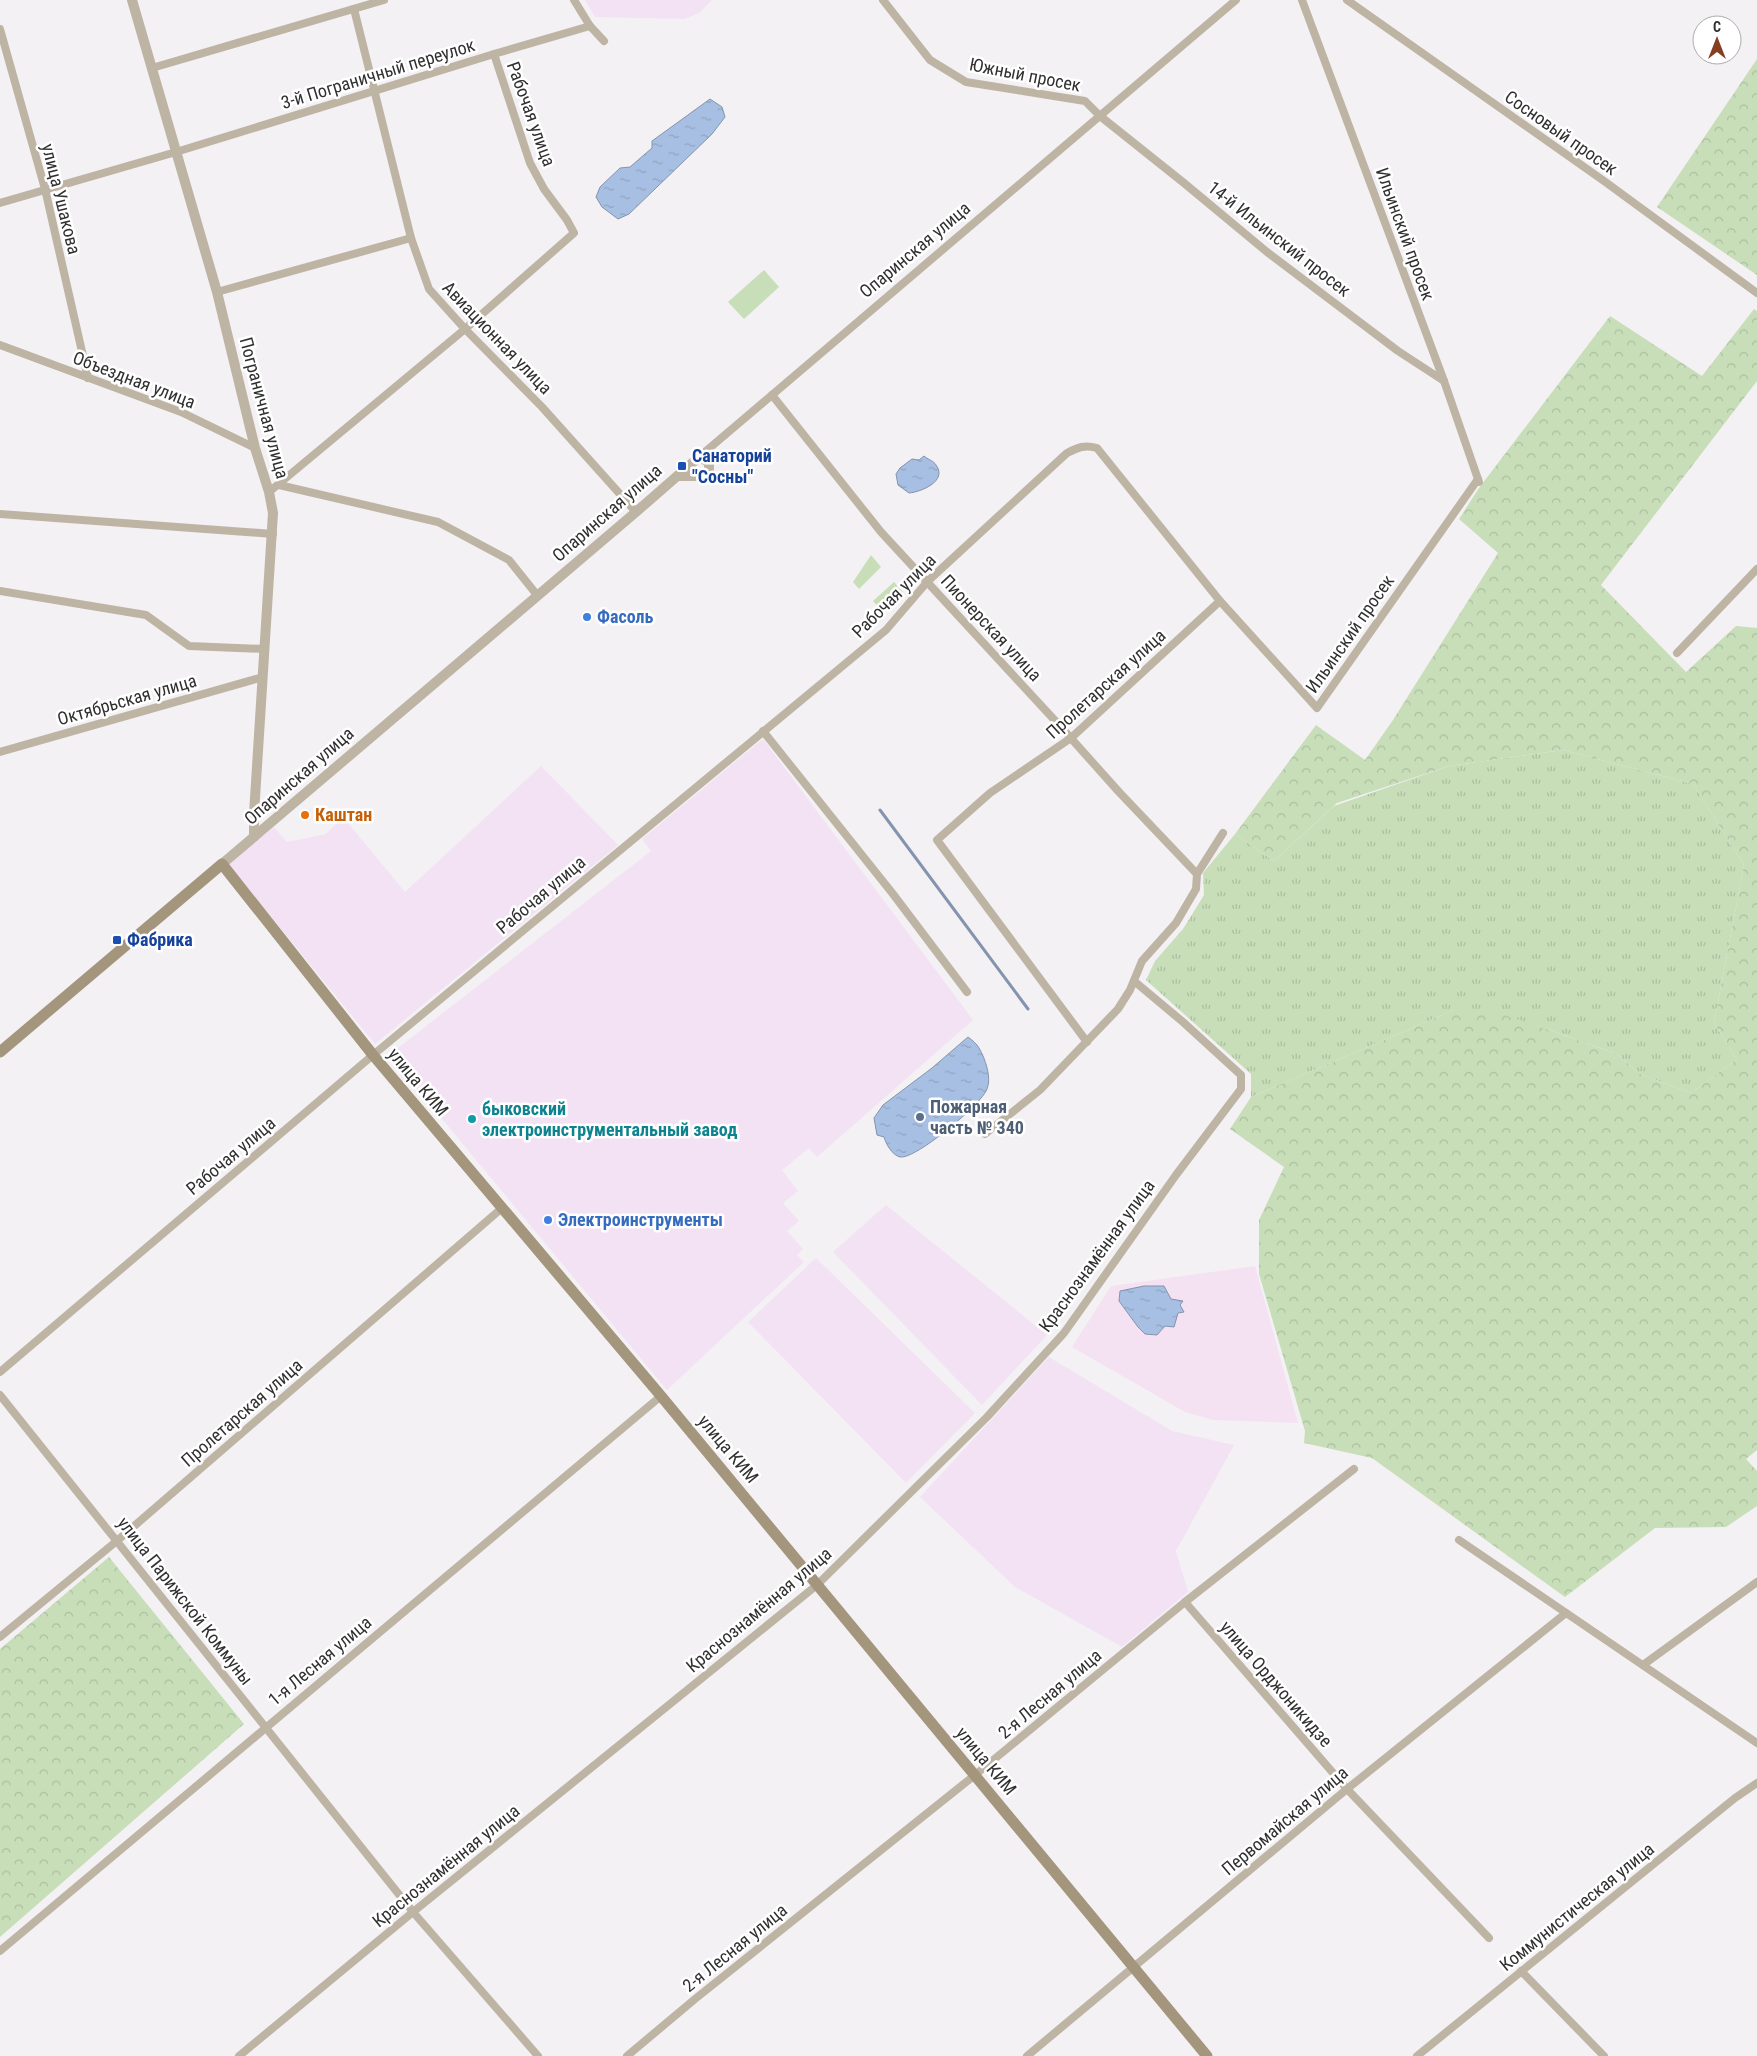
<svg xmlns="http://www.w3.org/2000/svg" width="1757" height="2056" font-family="'Roboto Condensed',sans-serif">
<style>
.commercial{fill:#f4e2f3}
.industrial{fill:#f3e2f4}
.grass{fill:url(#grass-tufts)}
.forest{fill:url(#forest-crowns)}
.park{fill:#c7deb9}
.water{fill:url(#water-ripples);stroke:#8494ad}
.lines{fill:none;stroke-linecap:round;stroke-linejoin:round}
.stream{stroke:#8494ad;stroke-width:3}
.minor{stroke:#beb4a4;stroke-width:8}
.tertiary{stroke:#beb4a4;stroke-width:10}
.secondary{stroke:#a4967d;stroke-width:11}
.transit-dot{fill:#1a4fb4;stroke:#fff;stroke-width:2}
.shop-dot{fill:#3f7fe0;stroke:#fff;stroke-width:2}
.food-dot{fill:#e8710a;stroke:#fff;stroke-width:2}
.service-dot{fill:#5c6f8a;stroke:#fff;stroke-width:2}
.culture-dot{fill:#0f9aa8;stroke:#fff;stroke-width:2}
.labels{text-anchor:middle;stroke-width:5;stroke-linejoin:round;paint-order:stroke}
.street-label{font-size:18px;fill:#313031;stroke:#fff}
.transit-label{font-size:18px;font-weight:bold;fill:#164399;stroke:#fff;text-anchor:start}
.shop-label{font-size:18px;font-weight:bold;fill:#366cbe;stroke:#fff;text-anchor:start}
.food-label{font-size:18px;font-weight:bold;fill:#c56008;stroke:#fff;text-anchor:start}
.service-label{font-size:18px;font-weight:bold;fill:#4e5e75;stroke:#fff;text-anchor:start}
.culture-label{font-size:18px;font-weight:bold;fill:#0d838f;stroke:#fff;text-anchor:start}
</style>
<defs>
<pattern id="grass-tufts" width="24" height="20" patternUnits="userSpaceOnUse" patternTransform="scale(1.25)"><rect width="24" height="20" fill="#c7deb9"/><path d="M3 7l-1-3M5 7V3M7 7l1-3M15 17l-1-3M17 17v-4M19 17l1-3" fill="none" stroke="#abbfa0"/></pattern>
<pattern id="forest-crowns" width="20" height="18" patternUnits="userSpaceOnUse" patternTransform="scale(1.25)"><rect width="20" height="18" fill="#c7deb9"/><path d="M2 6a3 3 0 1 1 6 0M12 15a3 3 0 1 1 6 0" fill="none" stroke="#abbfa0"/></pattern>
<pattern id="water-ripples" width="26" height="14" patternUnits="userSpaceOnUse" patternTransform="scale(1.25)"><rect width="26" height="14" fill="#a7bfe2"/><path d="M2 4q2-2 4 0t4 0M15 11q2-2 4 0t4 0" fill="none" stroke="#90a4c2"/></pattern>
</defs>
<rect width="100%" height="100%" fill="#f3f1f4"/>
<path class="commercial" d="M1255,1266L1298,1423L1213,1420L1185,1412L1072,1347L1111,1286Z"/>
<g class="industrial">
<path d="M585,0H712L699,13L685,19L595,17Z"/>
<path d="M763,739L973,1020L817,1157L809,1148L782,1170L798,1191L783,1203L799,1221L787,1231L803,1249L797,1255L804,1262L667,1390L389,1055L651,851L642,839Z"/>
<path d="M541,766L618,845L375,1044L228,864L274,827L287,842L326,834L343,817L405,892Z"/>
<path d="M886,1205L1047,1335L982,1405L833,1252Z"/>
<path d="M816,1258L975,1413L906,1483L748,1322Z"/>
<path d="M1049,1357L1172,1431L1234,1445L1176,1551L1188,1592L1122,1647L1015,1587L920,1497Z"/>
</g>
<path class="grass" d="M1563,750L1693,784L1744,865L1714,1023L1737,1059L1691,1093L1640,1074L1617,1054L1538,1026L1454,1010L1251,1097V1074L1146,980L1155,961L1183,929L1204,895L1203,873L1235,834L1274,861L1334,806L1449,766Z"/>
<g class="forest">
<path d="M1757,59V275L1657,207Z"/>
<path d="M1754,309L1757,311V381L1601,585L1686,672L1736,626L1757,628V1450L1746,1459L1757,1471V1506L1726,1527L1655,1528L1565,1597L1372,1458L1304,1443L1305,1431L1259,1274V1220L1284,1167L1230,1129L1251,1097L1454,1010L1495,1012L1538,1026L1617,1054L1640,1074L1691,1093L1737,1059L1714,1023L1744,865L1693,784L1563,750L1449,766L1337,803L1274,861L1235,834L1316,725L1365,760L1393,720L1498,553L1459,519L1479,488L1610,316L1702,376Z"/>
<path d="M109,1557L244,1724L0,1937V1649Z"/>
</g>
<g class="park">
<path d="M764,270L779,287L744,319L728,302Z"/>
<path d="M871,555L881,567L859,589L853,582Z"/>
<path d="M894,582L903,592L882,611L873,601Z"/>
</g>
<g class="water">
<path d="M710,99L722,107L725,117L712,134L629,214L618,219L602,207L596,197L600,187L620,168L630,167L652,148V141Z"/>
<path d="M924,456C927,459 934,461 936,465C948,481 921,492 909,493L898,485L896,474L900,468L912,459L919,460Z"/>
<path d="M968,1037C972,1040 977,1044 979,1048C985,1058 992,1078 987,1089C982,1104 915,1160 900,1157C892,1155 886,1144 884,1137L877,1135L874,1118L883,1105L932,1068Z"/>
<path d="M1144,1286H1164L1171,1299L1183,1301L1180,1305L1184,1312L1178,1313L1174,1327L1165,1326L1157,1335L1145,1334L1138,1327L1119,1301L1120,1291Z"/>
</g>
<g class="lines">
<path class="stream" d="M880,810L1028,1009"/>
<g class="minor">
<path d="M574,0L590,26L604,41"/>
<path d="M883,0L930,60L966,82L1085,101L1100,116L1184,183L1267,252L1398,351L1444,381"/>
<path d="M1302,0L1444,381L1479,482"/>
<path d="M1347,0L1604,181L1757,293"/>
<path d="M354,9L411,238L429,289L465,329L542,407L636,512"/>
<path d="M0,29L45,189L88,378"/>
<path d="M152,68L384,0"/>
<path d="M0,203L176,152L494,54L590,26"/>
<path d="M217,292L411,238"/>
<path d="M0,345L181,412L255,448"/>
<path d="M772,395L881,532L1060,726L1119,792L1197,874"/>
<path d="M699,457L1236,0"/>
<path d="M279,485L438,522L509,560L537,595"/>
<path d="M269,492L465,329L574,233L567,220L544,189L530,163L494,54"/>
<path d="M0,514L273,534"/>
<path d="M0,591L146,615L189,646L265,649"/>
<path d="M1677,653L1757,569"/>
<path d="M763,731L893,894L967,992"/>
<path d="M0,752L263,677"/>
<path d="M1087,1042L937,840L990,793L1071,738L1220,601"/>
<path d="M985,1134L1040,1090L1118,1009L1130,990L1142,961L1176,923L1196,889L1197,874L1223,833"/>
<path d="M0,1372L373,1055L886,630L928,581L1067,453C1077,448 1084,444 1097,448L1220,601L1317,708L1478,479"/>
<path d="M0,1395L413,1912L538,2056"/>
<path d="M1459,1540L1757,1743"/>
<path d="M1185,1602L1347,1789L1489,1938"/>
<path d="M0,1637L118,1540L502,1208"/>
<path d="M1643,1665L1757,1582"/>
<path d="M0,1951L661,1396"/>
<path d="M1521,1971L1604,2056"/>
<path d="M239,2056L413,1912L817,1585L987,1417L1064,1333L1176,1175L1241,1089V1075L1183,1022L1134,981"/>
<path d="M627,2056L695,1999L975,1775L1185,1602L1354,1469"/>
<path d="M1027,2056L1347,1789L1566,1613"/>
<path d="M1417,2056L1735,1798L1757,1783"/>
</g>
<g class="tertiary">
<path d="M132,0L217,292L255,448L269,492L273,513L254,814V837"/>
<path d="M222,864L636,512L699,457L709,462V472L704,476H677"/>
</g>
<path class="secondary" d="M0,1052L222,864L373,1055L661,1396L1207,2056"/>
</g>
<g class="transit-dot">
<rect x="677" y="461" width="10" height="10" rx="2.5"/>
<rect x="112" y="935" width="10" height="10" rx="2.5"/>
</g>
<g class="shop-dot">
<circle cx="587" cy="617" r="5"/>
<circle cx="548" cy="1220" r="5"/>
</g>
<circle class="food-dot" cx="305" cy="815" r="5"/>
<circle class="service-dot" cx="920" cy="1117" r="5"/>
<circle class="culture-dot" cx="472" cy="1119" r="5"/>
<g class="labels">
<g class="street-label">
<text transform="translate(378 74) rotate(-17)" y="6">3-й Пограничный переулок</text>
<text transform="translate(1025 75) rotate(11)" y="6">Южный просек</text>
<text transform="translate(531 114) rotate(70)" y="6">Рабочая улица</text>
<text transform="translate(1561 133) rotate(35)" y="6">Сосновый просек</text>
<text transform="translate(61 199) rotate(76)" y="6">улица Ушакова</text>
<text transform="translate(1405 234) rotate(70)" y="6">Ильинский просек</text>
<text transform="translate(1279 239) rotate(38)" y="6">14-й Ильинский просек</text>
<text transform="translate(915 250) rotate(-40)" y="6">Опаринская улица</text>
<text transform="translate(497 338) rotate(46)" y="6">Авиационная улица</text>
<text transform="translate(134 380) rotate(21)" y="6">Объездная улица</text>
<text transform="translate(264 408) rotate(75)" y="6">Пограничная улица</text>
<text transform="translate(607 513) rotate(-41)" y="6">Опаринская улица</text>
<text transform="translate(894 596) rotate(-45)" y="6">Рабочая улица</text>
<text transform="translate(991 628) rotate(47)" y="6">Пионерская улица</text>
<text transform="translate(1350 634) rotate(-55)" y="6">Ильинский просек</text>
<text transform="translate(1106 684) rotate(-42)" y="6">Пролетарская улица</text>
<text transform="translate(127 700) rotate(-16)" y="6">Октябрьская улица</text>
<text transform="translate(299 776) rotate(-41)" y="6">Опаринская улица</text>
<text transform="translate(541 895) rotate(-40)" y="6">Рабочая улица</text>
<text transform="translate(418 1082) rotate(50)" y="6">улица КИМ</text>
<text transform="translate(231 1156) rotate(-40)" y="6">Рабочая улица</text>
<text transform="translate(1097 1256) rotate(-54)" y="6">Краснознамённая улица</text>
<text transform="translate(242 1413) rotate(-41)" y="6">Пролетарская улица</text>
<text transform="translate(728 1449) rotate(50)" y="6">улица КИМ</text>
<text transform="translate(185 1601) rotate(52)" y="6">улица Парижской Коммуны</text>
<text transform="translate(759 1610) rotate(-40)" y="6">Краснознамённая улица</text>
<text transform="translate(320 1661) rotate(-40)" y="6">1-я Лесная улица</text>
<text transform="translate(1276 1684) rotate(49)" y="6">улица Орджоникидзе</text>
<text transform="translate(1050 1694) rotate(-40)" y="6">2-я Лесная улица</text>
<text transform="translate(986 1761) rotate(50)" y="6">улица КИМ</text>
<text transform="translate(1285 1821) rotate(-40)" y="6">Первомайская улица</text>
<text transform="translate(446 1866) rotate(-39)" y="6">Краснознамённая улица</text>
<text transform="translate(1577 1907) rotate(-39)" y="6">Коммунистическая улица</text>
<text transform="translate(735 1948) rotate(-39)" y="6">2-я Лесная улица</text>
</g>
<g class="transit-label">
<text x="692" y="462">Санаторий<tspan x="692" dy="21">"Сосны"</tspan></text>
<text x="127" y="946">Фабрика</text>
</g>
<g class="shop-label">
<text x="597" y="623">Фасоль</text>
<text x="558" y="1226">Электроинструменты</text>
</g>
<g class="food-label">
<text x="315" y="821">Каштан</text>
</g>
<g class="service-label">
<text x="930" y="1113">Пожарная<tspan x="930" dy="21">часть № 340</tspan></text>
</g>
<g class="culture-label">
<text x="482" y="1115">быковский<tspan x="482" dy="21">электроинструментальный завод</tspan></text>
</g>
</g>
<g transform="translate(1717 40)"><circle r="24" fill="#ffffff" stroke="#adacad"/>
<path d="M0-4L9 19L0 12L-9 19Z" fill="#863e21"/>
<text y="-8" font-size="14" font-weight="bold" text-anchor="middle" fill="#313031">С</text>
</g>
</svg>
